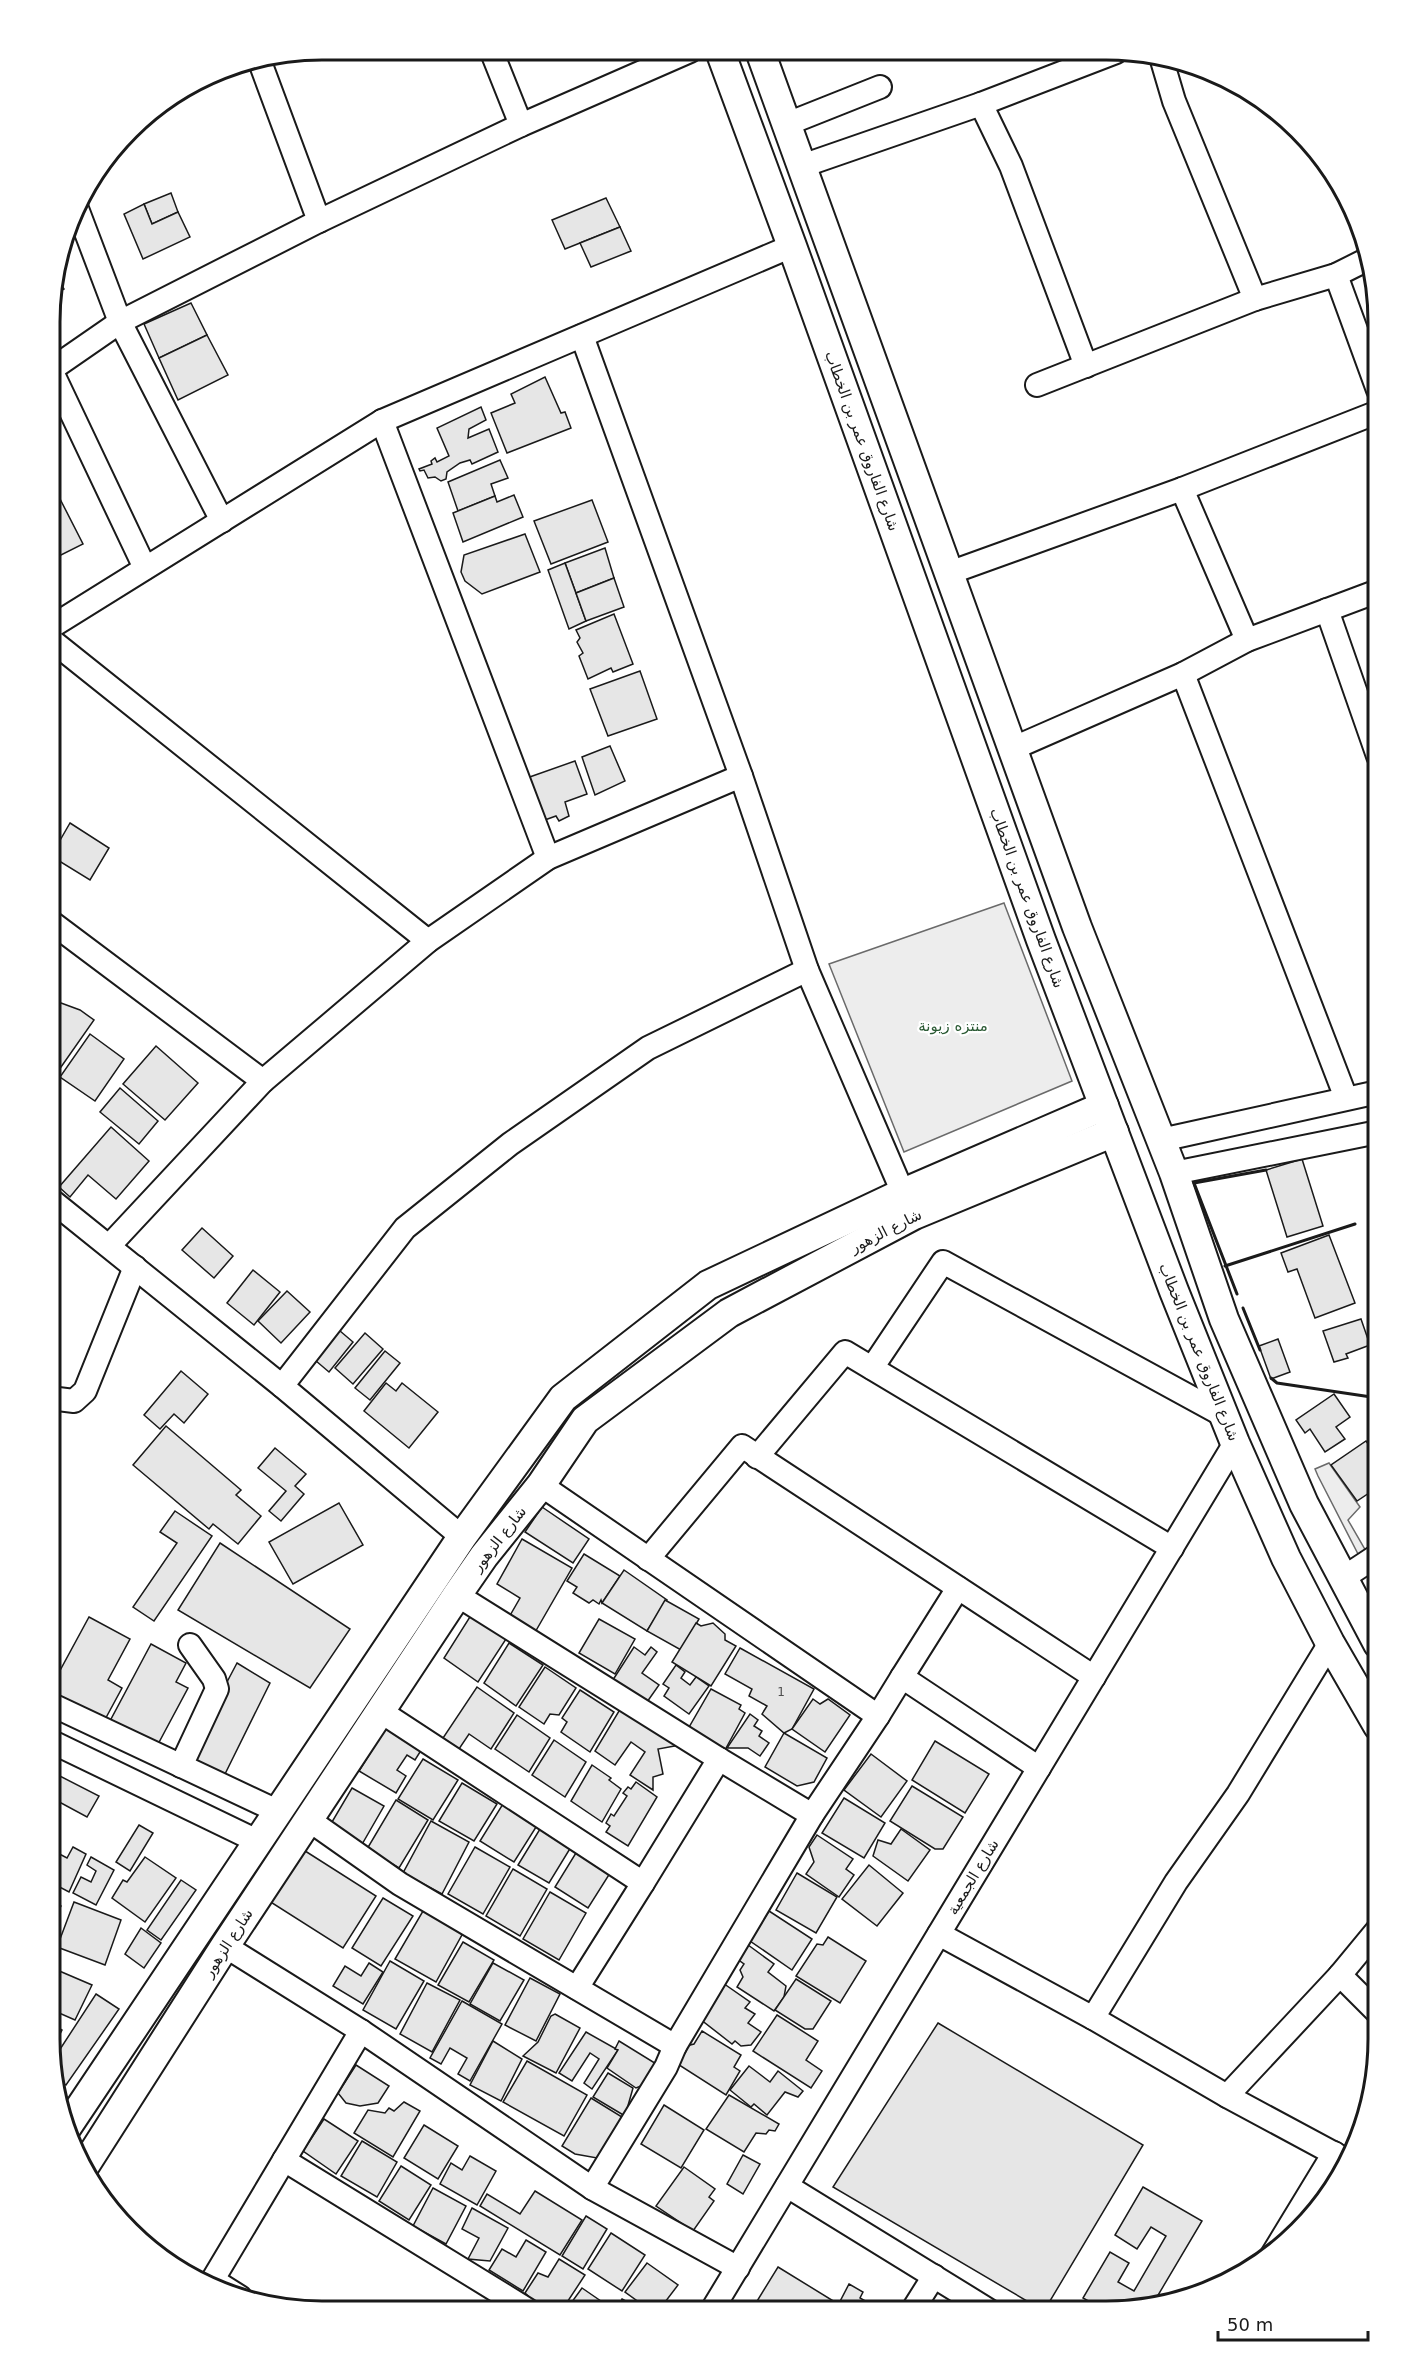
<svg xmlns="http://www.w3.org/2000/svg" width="1428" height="2361" font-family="'DejaVu Sans','Noto Naskh Arabic',sans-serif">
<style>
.green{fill:#ededed;stroke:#6a6a6a;stroke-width:1.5}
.building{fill:#e6e6e6;stroke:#1a1a1a;stroke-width:1.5}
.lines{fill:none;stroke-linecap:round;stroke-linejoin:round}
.minor-casing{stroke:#1a1a1a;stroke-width:26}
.major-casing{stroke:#1a1a1a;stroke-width:32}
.minor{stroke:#fff;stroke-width:22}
.major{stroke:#fff;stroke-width:28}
.wall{stroke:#1a1a1a;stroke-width:3}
.labels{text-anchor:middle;stroke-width:4.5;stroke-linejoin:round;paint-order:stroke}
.number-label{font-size:12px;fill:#4d4d4d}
.street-label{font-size:15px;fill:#1a1a1a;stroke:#fff}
.park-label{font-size:15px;fill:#2b5a34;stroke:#fff}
.rim{fill:none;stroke:#1a1a1a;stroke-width:3}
</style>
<rect width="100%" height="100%" fill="#fff"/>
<g class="green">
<path d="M1004,903L1072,1081L904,1152L829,964Z"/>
<path d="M1329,1463L1360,1507L1348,1520L1378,1572V1593L1318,1476L1315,1469Z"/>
</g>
<g class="building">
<path d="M171,193L178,212L152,224L144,204Z"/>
<path d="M606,198L620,227L565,249L552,220Z"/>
<path d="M144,204L152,224L178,212L190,237L143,259L124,214Z"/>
<path d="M620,227L631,251L591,267L580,243Z"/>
<path d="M55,275L64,289L52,296V286Z"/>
<path d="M191,303L207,335L159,358L144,324Z"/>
<path d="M207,335L228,375L178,400L159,358Z"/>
<path d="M545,377L561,413L565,412L571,428L507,453L491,413L515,403L511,394Z"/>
<path d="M481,407L486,420L469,429L468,438L489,429L498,452L472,464L470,460L460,463L447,472L446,479L441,481L435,477L428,478L424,470L420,471L419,469L432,464L431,461L435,458L437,462L449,456L437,428Z"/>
<path d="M500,460L508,478L491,484L495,496L458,511L448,482Z"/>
<path d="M57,493L83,544L51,560L52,495Z"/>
<path d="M514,495L523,517L463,542L453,513L495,496L497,502Z"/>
<path d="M592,500L608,542L551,564L534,521Z"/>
<path d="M525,534L540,572L482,594L465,581L461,572L464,555Z"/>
<path d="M605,548L614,578L576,593L565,563Z"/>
<path d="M565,563L586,621L569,629L548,570Z"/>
<path d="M614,578L624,607L586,621L576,593Z"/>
<path d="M614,614L633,664L613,672L611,668L588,679L579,656L583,653L577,642L580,638L576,630Z"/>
<path d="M640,671L657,719L608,736L590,689Z"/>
<path d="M610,746L625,781L595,795L582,757Z"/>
<path d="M575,761L587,794L565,802L569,816L559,821L556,816L542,821L524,779Z"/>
<path d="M70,823L109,848L90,880L51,856Z"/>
<path d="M61,1003L80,1010L94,1020L54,1077L51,1074V1017Z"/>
<path d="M90,1034L124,1059L95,1101L60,1077Z"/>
<path d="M156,1046L198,1083L165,1120L123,1084Z"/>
<path d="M120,1088L158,1121L139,1144L100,1112Z"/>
<path d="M111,1127L149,1161L116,1199L88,1175L70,1197L59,1187Z"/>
<path d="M1302,1159L1323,1226L1287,1237L1266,1170Z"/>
<path d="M202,1228L233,1256L214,1278L182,1250Z"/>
<path d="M1329,1235L1355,1303L1315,1318L1297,1269L1288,1272L1281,1253Z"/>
<path d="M253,1270L280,1292L254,1325L227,1303Z"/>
<path d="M287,1291L310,1312L281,1343L258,1321Z"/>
<path d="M1361,1319L1370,1345L1346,1354L1348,1358L1334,1362L1323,1331Z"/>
<path d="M333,1325L353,1342L329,1372L309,1355Z"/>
<path d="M365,1333L383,1349L353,1384L335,1368Z"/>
<path d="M1278,1339L1290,1372L1271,1379L1259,1346Z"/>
<path d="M385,1351L400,1363L370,1400L355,1388Z"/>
<path d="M181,1371L208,1394L184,1423L174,1414L160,1429L144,1415Z"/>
<path d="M386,1383L396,1391L402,1383L438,1412L409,1448L364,1411Z"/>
<path d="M1334,1394L1350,1417L1336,1427L1345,1439L1325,1452L1310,1429L1305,1433L1296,1420Z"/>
<path d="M166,1426L241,1490L236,1495L261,1516L238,1544L213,1524L209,1529L133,1465Z"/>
<path d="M1366,1441L1378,1457V1470L1371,1475L1378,1487L1357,1501L1331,1465Z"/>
<path d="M275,1448L306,1474L295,1486L304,1494L281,1521L269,1511L286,1491L258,1468Z"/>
<path d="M339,1503L363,1545L293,1584L269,1542Z"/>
<path d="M542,1507L589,1539L573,1563L525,1532Z"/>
<path d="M175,1511L212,1536L154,1621L133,1607L177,1543L160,1532Z"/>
<path d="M522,1539L572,1568L534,1634L508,1619L520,1598L497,1584Z"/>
<path d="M220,1543L350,1629L310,1688L178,1610Z"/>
<path d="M584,1554L620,1576L602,1603L601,1600L599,1604L593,1600L589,1603L573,1593L577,1587L567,1581Z"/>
<path d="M624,1570L667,1600L647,1631L602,1603Z"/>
<path d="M665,1600L699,1619L681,1650L647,1631Z"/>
<path d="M473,1612L508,1636L478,1682L444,1658Z"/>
<path d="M89,1617L130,1639L108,1680L122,1688L102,1725L50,1697V1689Z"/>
<path d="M599,1619L635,1639L615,1674L579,1653Z"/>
<path d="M696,1623L701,1626L713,1623L725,1634V1640L736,1646L711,1686L672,1662Z"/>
<path d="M509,1643L543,1665L516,1706L484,1683Z"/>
<path d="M151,1644L186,1663L176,1682L188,1688L157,1746L110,1721Z"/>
<path d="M634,1647L645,1655L651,1647L657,1652L642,1673L659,1685L647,1702L609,1686Z"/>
<path d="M740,1648L814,1689L792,1729L784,1733L762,1714L767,1706L749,1696L752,1689L725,1674Z"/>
<path d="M237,1663L270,1683L224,1776L187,1758Z"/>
<path d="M676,1665L685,1672L681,1678L690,1685L696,1677L709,1686L689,1714L664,1696L669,1688L663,1684Z"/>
<path d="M545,1667L576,1688L559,1715L550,1714L544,1724L519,1707Z"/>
<path d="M477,1687L514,1713L491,1749L469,1734L459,1749L443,1738Z"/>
<path d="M711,1689L741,1705L739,1709L745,1713L725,1750L688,1729Z"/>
<path d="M580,1690L614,1712L590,1752L561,1732L567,1722L562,1718Z"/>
<path d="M813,1699L820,1704L828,1699L850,1715L825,1752L792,1729Z"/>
<path d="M622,1706L685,1744L658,1749L663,1774L653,1777V1790L630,1775L645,1752L631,1742L615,1765L595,1751Z"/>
<path d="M750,1714L758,1720L754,1726L762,1731L759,1736L769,1743L760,1756L748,1748H727Z"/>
<path d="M517,1715L550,1738L529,1772L495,1749Z"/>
<path d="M387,1726L425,1744L415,1760L407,1755L397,1770L406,1776L396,1793L359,1771Z"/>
<path d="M784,1733L827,1758L814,1782L797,1786L765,1767Z"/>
<path d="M554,1740L586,1762L565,1797L532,1775Z"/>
<path d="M935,1741L989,1774L965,1813L912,1780Z"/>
<path d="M871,1754L907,1781L881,1817L844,1790Z"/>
<path d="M423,1759L458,1780L433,1820L398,1799Z"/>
<path d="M592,1765L611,1778L609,1780L621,1789L602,1822L571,1801Z"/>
<path d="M50,1771L99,1796L87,1817L50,1797Z"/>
<path d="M636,1782L657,1797L628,1846L606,1832L610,1826L606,1823L611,1814L614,1816L627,1796L623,1793L628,1787L631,1789Z"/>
<path d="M462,1783L497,1804L474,1841L439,1821Z"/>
<path d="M912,1786L963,1817L943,1849H935L890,1821Z"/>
<path d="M352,1788L384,1806L361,1846L329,1827Z"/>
<path d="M844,1798L885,1823L864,1858L822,1833Z"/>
<path d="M506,1799L538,1824L514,1862L480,1841Z"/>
<path d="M396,1800L428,1820L399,1868L367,1849Z"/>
<path d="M431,1821L469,1842L442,1894L403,1873Z"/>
<path d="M139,1825L153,1833L130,1871L116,1862Z"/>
<path d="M540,1829L571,1847L549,1883L518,1865Z"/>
<path d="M901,1829L930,1850L908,1881L873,1856L878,1840L891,1844Z"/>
<path d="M817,1835L853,1859L846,1869L854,1875L839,1897L806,1874L814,1862L809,1847Z"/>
<path d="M73,1847L86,1854L69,1892L50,1882V1849L67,1858Z"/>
<path d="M475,1847L510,1867L483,1914L448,1894Z"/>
<path d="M579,1848L612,1870L588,1908L555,1887Z"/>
<path d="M302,1849L376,1896L343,1948L269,1901Z"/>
<path d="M91,1857L114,1870L96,1905L73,1893L81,1877L91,1882L96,1871L87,1865Z"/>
<path d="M145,1857L176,1878L145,1922L112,1898L123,1880L127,1882Z"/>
<path d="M869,1865L903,1893L877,1926L842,1899Z"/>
<path d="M513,1869L547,1889L520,1936L486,1916Z"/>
<path d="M797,1873L837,1897L816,1933L776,1910Z"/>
<path d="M181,1880L196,1890L161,1940L147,1930Z"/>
<path d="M550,1892L586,1913L559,1960L523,1939Z"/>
<path d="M383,1898L413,1916L381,1966L352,1948Z"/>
<path d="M50,1900L61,1906L50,1926Z"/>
<path d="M74,1902L121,1920L105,1965L57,1947Z"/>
<path d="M423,1911L463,1933L436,1982L395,1959Z"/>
<path d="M769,1911L812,1939L792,1970L750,1941Z"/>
<path d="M141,1928L161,1943L144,1968L125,1954Z"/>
<path d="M828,1937L866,1961L840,2003L796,1976L817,1944L823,1945Z"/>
<path d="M463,1942L494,1960L469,2002L438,1985Z"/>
<path d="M744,1942L774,1964L768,1972L786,1986L784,1997L774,2011L737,1987L743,1977L740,1970L744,1964L733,1956Z"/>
<path d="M390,1961L424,1981L396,2029L363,2010Z"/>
<path d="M369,1963L383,1972L363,2004L333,1986L345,1966L361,1976Z"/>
<path d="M493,1963L524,1980L500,2021L470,2004Z"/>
<path d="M50,1967L92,1985L75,2020L50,2009Z"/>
<path d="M530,1978L560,1994L536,2041L505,2025Z"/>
<path d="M796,1979L831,2001L813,2029H805L775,2010Z"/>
<path d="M720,1981L750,2002L745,2008L755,2014L748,2023L761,2032L751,2045L741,2046L735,2041L732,2044L700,2019Z"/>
<path d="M427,1983L460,2000L432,2052L400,2034Z"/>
<path d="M96,1994L119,2009L66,2085L57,2079L53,2060Z"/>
<path d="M462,2001L502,2024L470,2081L458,2074L467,2058L450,2048L441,2064L430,2058Z"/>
<path d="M555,2014L580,2028L556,2073L523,2056L538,2042L551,2016Z"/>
<path d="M777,2015L818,2041L806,2060L822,2071L811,2088L753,2051Z"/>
<path d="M50,2023L62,2030L52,2050L50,2039Z"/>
<path d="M938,2023L1143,2145L1044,2311L833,2187Z"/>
<path d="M702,2031L741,2055L734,2067L740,2071L726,2095L676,2063L686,2046L694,2044Z"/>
<path d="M586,2032L618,2050L592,2089L584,2083L599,2059L590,2053L572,2081L559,2073Z"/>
<path d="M493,2041L522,2059L501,2101L470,2085Z"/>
<path d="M619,2041L658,2065L646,2084L636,2088L607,2068L618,2050L615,2049Z"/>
<path d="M527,2061L587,2095L564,2136L503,2102Z"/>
<path d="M356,2065L389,2086L378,2103L360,2106L346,2103L338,2093Z"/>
<path d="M749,2066L770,2082L778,2071L803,2091L798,2097L785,2092L767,2115L754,2104L751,2107L730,2090Z"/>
<path d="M608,2073L633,2088L625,2116L593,2097Z"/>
<path d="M729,2095L779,2124L775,2131L769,2130L766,2134L756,2133L744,2152L706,2129Z"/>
<path d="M591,2098L622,2117L597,2158L575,2154L562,2146Z"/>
<path d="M404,2102L420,2111L393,2157L354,2133L368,2110L385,2113L389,2108L394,2111Z"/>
<path d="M664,2105L704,2130L681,2168L641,2144Z"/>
<path d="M324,2119L358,2141L336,2174L303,2151Z"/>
<path d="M424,2125L458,2146L438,2179L404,2158Z"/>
<path d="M362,2141L397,2162L377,2197L341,2176Z"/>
<path d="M743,2155L760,2164L743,2194L727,2184Z"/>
<path d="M470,2156L496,2171L477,2205L440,2184L451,2163L462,2170Z"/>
<path d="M401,2166L431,2185L409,2220L379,2201Z"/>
<path d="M684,2167L715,2189L709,2197L714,2201L693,2231L656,2206Z"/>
<path d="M1143,2187L1202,2221L1154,2302L1106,2311L1083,2298L1110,2252L1129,2263L1118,2282L1134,2291L1166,2236L1151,2227L1137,2249L1115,2235Z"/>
<path d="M433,2188L466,2206L446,2244L413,2226Z"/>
<path d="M535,2191L582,2220L560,2255L480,2206L487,2194L520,2214Z"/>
<path d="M472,2208L508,2228L490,2261L468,2259L479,2238L462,2229Z"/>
<path d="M586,2216L607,2229L583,2269L562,2256Z"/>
<path d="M611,2233L645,2255L622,2291L588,2269Z"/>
<path d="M526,2240L546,2252L523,2291L489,2270L502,2249L516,2257Z"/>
<path d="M559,2259L585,2275L562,2310H543L525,2293L538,2273L548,2277Z"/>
<path d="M647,2263L678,2285L659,2310H650L625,2292Z"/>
<path d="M778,2267L835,2302L829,2311H761L754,2306Z"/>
<path d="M849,2284L863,2292L860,2298L869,2303L865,2311L856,2309L854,2311H835Z"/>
<path d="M582,2288L611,2308L610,2310H566Z"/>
<path d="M622,2299L642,2310H616Z"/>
</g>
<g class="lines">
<g class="minor-casing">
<g id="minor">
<path d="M491,50L521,125"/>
<path d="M1161,57L1174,101L1255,299"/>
<path d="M260,62L319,221"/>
<path d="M981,104L1011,166L1086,366"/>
<path d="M787,124L880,87"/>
<path d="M802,166L981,104L1116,52"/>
<path d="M76,206L120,322L222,521"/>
<path d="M1336,275L1378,390"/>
<path d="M582,336L741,776L807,970L903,1193"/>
<path d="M52,369L120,322L319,221L521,125L690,51"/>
<path d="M52,372L145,568"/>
<path d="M1037,385L1255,299L1336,275L1366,260"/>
<path d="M382,421L548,858"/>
<path d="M1182,489L1247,640"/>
<path d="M949,573L1182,489L1378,412"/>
<path d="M1327,610L1378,756"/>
<path d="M51,627L382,421L792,246"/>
<path d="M51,640L428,941"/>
<path d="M1183,674L1346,1098"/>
<path d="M1014,748L1183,674L1247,640L1378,591"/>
<path d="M51,922L263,1081"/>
<path d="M1161,1140L1378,1092"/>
<path d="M1174,1173L1378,1132"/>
<path d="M51,1200L282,1386L462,1537"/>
<path d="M109,1246L263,1081L428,941L548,858L741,776"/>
<path d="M872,1368L943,1262L1223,1415"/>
<path d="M282,1386L405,1228L510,1144L648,1048L807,970"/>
<path d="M50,1398L74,1401L85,1391L135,1267"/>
<path d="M757,1457L845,1352L1172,1548"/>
<path d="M541,1485L878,1716L902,1677L1039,1768"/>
<path d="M648,1559L742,1446L1094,1677"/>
<path d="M1343,1578L1378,1555"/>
<path d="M457,1595L719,1759L812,1815"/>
<path d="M902,1677L958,1588"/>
<path d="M50,1704L277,1811"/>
<path d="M380,1711L643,1883L719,1759"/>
<path d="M50,1741L257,1841"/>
<path d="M181,1766L217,1689L214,1679L190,1645"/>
<path d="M309,1820L400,1884L675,2046L666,2067L592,2188"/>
<path d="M939,1934L1093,2018L1227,2096L1346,2160"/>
<path d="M225,1946L361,2031L592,2188L738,2268"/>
<path d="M1340,1975L1378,2013"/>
<path d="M577,1988L643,1883"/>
<path d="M1093,2018L1176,1882L1238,1794L1330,1643"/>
<path d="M675,2046L812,1815L878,1716"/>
<path d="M1227,2096L1340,1975L1378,1929"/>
<path d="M284,2160L528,2310"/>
<path d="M787,2186L990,2311"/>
<path d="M1272,2255L1334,2153"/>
<path d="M213,2280L240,2297"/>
<path d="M209,2286L361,2031"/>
<path d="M712,2310L1235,1443"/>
<path d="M912,2311L934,2276"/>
</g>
</g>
<g class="major-casing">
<g id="major">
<path d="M720,51L792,246L1041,940L1174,1291L1235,1443L1286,1558L1330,1643L1378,1726"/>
<path d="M760,51L1077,927L1174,1173L1224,1319L1304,1504L1378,1644"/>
<path d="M67,2127L462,1537L563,1398L708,1285L903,1193L1104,1106"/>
<path d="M84,2167L225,1946L457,1595L484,1556L541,1485L585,1420L729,1313L914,1215L1114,1132"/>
</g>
</g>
<use href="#minor" class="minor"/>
<use href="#major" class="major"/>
<g class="wall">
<path d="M1225,1266L1355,1224"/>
<path d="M1237,1294L1194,1183L1266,1170"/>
<path d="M1243,1308L1260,1350"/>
<path d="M1271,1378L1277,1383L1378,1398"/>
</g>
</g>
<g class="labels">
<g class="number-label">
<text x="781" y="1696">1</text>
</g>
<g class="street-label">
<text transform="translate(862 441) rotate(70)" y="5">شارع الفاروق عمر بن الخطاب</text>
<text transform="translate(1027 898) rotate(70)" y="5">شارع الفاروق عمر بن الخطاب</text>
<text transform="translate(886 1231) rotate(-27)" y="5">شارع الزهور</text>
<text transform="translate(1199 1352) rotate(68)" y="5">شارع الفاروق عمر بن الخطاب</text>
<text transform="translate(499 1539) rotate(-52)" y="5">شارع الزهور</text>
<text transform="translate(973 1877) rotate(-59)" y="5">شارع الجمعية</text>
<text transform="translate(228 1943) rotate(-57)" y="5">شارع الزهور</text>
</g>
<g class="park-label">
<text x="953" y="1031">منتزه زيونة</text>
</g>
</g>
<path d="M0 0H1428V2361H0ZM322 60H1106A262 262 0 0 1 1368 322V2039A262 262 0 0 1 1106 2301H322A262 262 0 0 1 60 2039V322A262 262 0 0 1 322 60Z" fill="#fff" fill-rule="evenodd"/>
<path class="rim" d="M322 60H1106A262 262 0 0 1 1368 322V2039A262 262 0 0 1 1106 2301H322A262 262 0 0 1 60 2039V322A262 262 0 0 1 322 60Z"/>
<path d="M1218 2331v9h150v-9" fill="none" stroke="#1a1a1a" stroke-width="3"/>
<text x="1227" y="2331" font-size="18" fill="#1a1a1a" stroke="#ffffff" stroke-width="4.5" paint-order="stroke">50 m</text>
</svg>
